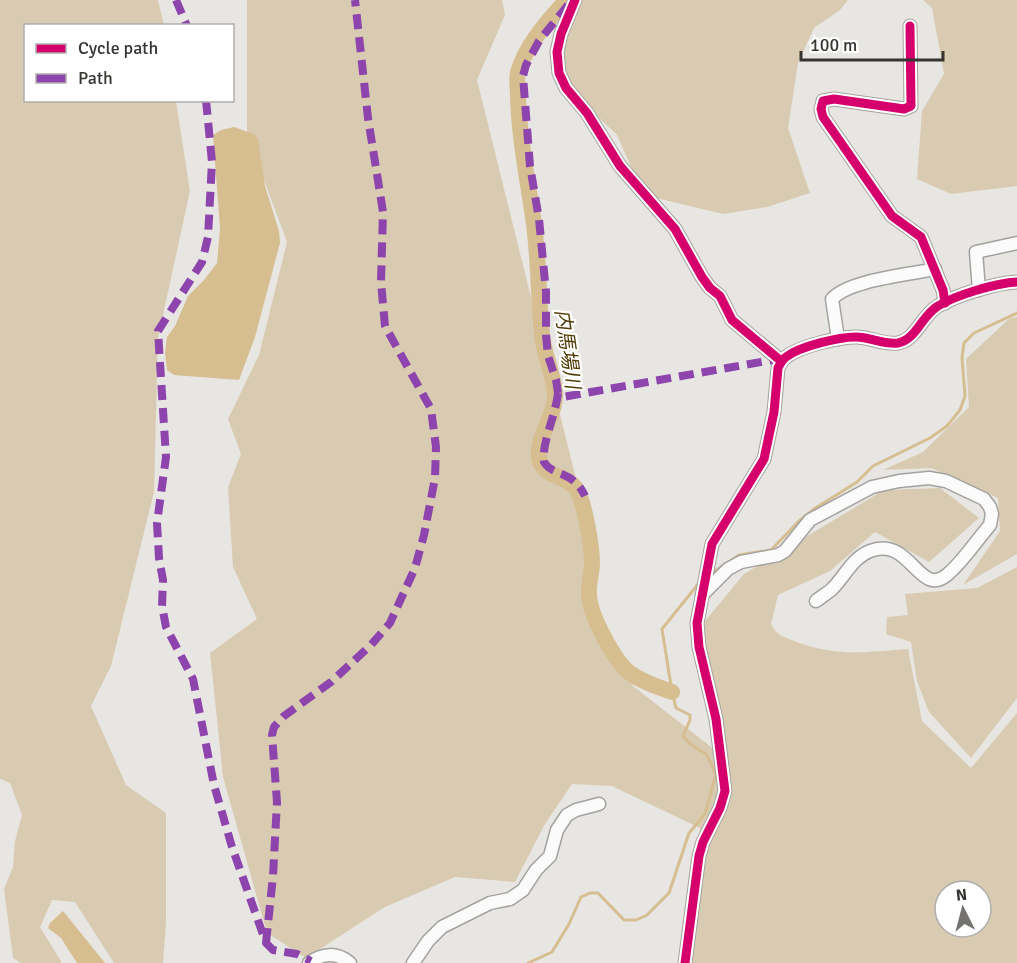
<svg xmlns="http://www.w3.org/2000/svg" width="1017" height="963" font-family="Signika,'Noto Sans JP',sans-serif">
<style>
.green{fill:#d9cbb1;fill-rule:evenodd}
.water{fill:#d6be91}
.lines{fill:none;stroke-linecap:round;stroke-linejoin:round}
.stream{stroke:#d6be91;stroke-width:3}
.river{stroke:#d6be91;stroke-width:16}
.minor-casing{stroke:#a3a29f;stroke-width:15}
.minor{stroke:#fcfbfb;stroke-width:12}
.quiet{stroke:#8e44ad;stroke-width:8;stroke-dasharray:15 8;stroke-linecap:butt}
.cycleway-casing{stroke:#fff;stroke-width:13}
.cycleway{stroke:#d6006c;stroke-width:9}
.labels{text-anchor:middle;stroke-width:4.5;stroke-linejoin:round;paint-order:stroke}
.water-label{font-size:20px;font-style:italic;fill:#513a05;stroke:#fff}
</style>
<rect width="100%" height="100%" fill="#e8e6e2"/>
<g class="green">
<path d="M0,0H158L164,25L26,26V100L176,101L190,191L158,338L154,492L111,666L91,706L126,785L166,813V923L163,963H114L75,902L52,900L40,927L62,963H21L13,958L4,889L13,867L15,841L22,815L10,783L0,779Z"/>
<path d="M247,0H502L505,15L477,80L587,523V582L595,611L633,686L724,757L701,626L744,574L884,490L940,488L979,518L929,562L875,532L830,571L778,595L771,624C777,636 784,637 797,642C837,657 866,652 908,649L922,721L971,768L1017,713V963H685L696,901L700,828L612,786L572,784L545,824L515,882L455,877L385,907L306,958L267,933L223,777L210,653L257,619L233,567L228,487L241,454L228,419L259,355L287,242L247,134ZM945,891H981V927H945Z"/>
<path d="M581,0H848L840,10L814,28L798,63L788,128L810,193L767,207L723,214L656,198L635,176L617,135L569,89L559,56Z"/>
<path d="M923,0H1017V186L951,194L917,179L922,111L944,74L932,8Z"/>
<path d="M1017,317V554L963,585L1000,531L998,498L931,468L883,470L923,452L969,407L966,359L1010,318Z"/>
<path d="M1017,567V698L971,758L929,712L917,681L911,642L886,634L887,617L908,615L905,594L977,588Z"/>
</g>
<g class="water">
<path d="M234,127L254,134L258,139L265,186L279,231L280,243L255,337L239,380L174,375L167,370L165,353L167,337L175,326L188,296L204,280L217,263L220,228L213,135L221,130Z"/>
<path d="M63,911L105,963H77L61,938L48,928L50,923Z"/>
</g>
<g class="lines">
<g class="stream">
<path d="M712,573L739,555L771,550L799,521L814,509L857,482L873,466L930,438L947,426L960,410L965,396L962,358L964,343L974,333L1017,313"/>
<path d="M528,963L552,952L569,924L581,897L590,893H598L624,920H636L647,915L669,893L689,833L705,814L716,774L707,755L689,743L683,736L690,720V715L676,708L672,692L662,629L699,583"/>
</g>
<path class="river" d="M564,0L563,4C545,24 526,46 518,72C516,79 518,88 518,95C519,136 527,176 533,217C539,256 538,295 542,334C544,355 553,373 555,392C557,414 536,436 539,458C542,479 570,474 578,492C585,506 592,547 592,563C592,573 588,584 589,594C589,614 615,662 630,673C642,682 658,687 672,692"/>
<g class="minor-casing">
<g id="minor">
<path d="M575,0L561,34L557,52L559,73L566,88L587,113L620,166L675,229L702,277L710,288L720,296L732,320L781,361"/>
<path d="M910,26L911,106L904,109L834,99L823,101L821,109L823,117L892,216L921,237L943,290L945,303"/>
<path d="M979,290L976,252L1017,243"/>
<path d="M838,339L832,299C849,280 908,275 935,269"/>
<path d="M702,595L728,569L741,562L778,555L785,551L810,520L872,487L899,481L929,478L946,481L984,499L990,507L992,514L990,525C976,541 964,560 948,574C919,600 911,535 870,551C852,558 844,578 831,590C826,594 821,597 816,601"/>
<path d="M309,963C322,953 337,952 350,963"/>
<path d="M413,963L428,941L442,927L490,903L510,899L523,890L536,870L550,856L557,830L567,815L576,810L599,804"/>
<path d="M685,963L699,856L703,842L720,808L725,791L716,719L699,647L697,623L712,544L764,459L774,412L778,368C780,364 782,360 786,357C800,346 839,337 856,337C870,337 884,345 898,343C916,340 922,315 938,306C956,295 996,283 1017,282"/>
</g>
</g>
<use href="#minor" class="minor"/>
<g class="quiet">
<path d="M176,0L187,26"/>
<path d="M568,5L539,41L526,65L523,76L530,166L539,219L546,292V335L548,356L556,380L558,393L563,397L778,359"/>
<path d="M206,100L212,162L208,237L202,262L158,331L166,457L157,523L159,558L163,580L162,606L166,627L193,679L214,785L232,847L266,943L273,950L297,954L311,961"/>
<path d="M558,393C556,414 541,445 544,462C553,477 572,469 585,496"/>
<path d="M266,943L273,876L277,802L272,735L274,727L284,716L331,682L371,645L390,623L415,568L424,535L435,478L436,447L431,409L385,326L381,282L383,212L368,118L355,0"/>
</g>
<g class="cycleway-casing">
<g id="cycleway">
<path d="M575,0L561,34L557,52L559,73L566,88L587,113L620,166L675,229L702,277L710,288L720,296L732,320L781,361"/>
<path d="M910,26L911,106L904,109L834,99L823,101L821,109L823,117L892,216L921,237L943,290L945,303"/>
<path d="M685,963L699,856L703,842L720,808L725,791L716,719L699,647L697,623L712,544L764,459L774,412L778,368C780,364 782,360 786,357C800,346 839,337 856,337C870,337 884,345 898,343C916,340 922,315 938,306C956,295 996,283 1017,282"/>
</g>
</g>
<use href="#cycleway" class="cycleway"/>
</g>
<g class="labels">
<g class="water-label">
<text transform="translate(568 349) rotate(82)" y="7">内馬場川</text>
</g>
</g>
<rect x="24" y="24" width="210" height="78" fill="#ffffff" stroke="#afaead" stroke-width="1.5"/>
<rect x="36" y="44" width="30" height="9" fill="#d6006c" stroke="#afaead" stroke-width="1.5"/>
<text x="78" y="54" font-size="18" fill="#363532">Cycle path</text>
<rect x="36" y="74" width="30" height="9" fill="#8e44ad" stroke="#afaead" stroke-width="1.5"/>
<text x="78" y="84" font-size="18" fill="#363532">Path</text>
<g transform="translate(963 909) rotate(354)"><circle r="28" fill="#ffffff" stroke="#afaead" stroke-width="1.5"/>
<path d="M0-4.5L10 22L0 15L-10 22Z" fill="#747370"/>
<text y="-9" font-size="16" font-weight="bold" text-anchor="middle" fill="#363532">N</text>
</g>
<path d="M801 51v9h142v-9" fill="none" stroke="#363532" stroke-width="3"/>
<text x="810" y="51" font-size="18" fill="#363532" stroke="#ffffff" stroke-width="4.5" paint-order="stroke">100 m</text>
</svg>
